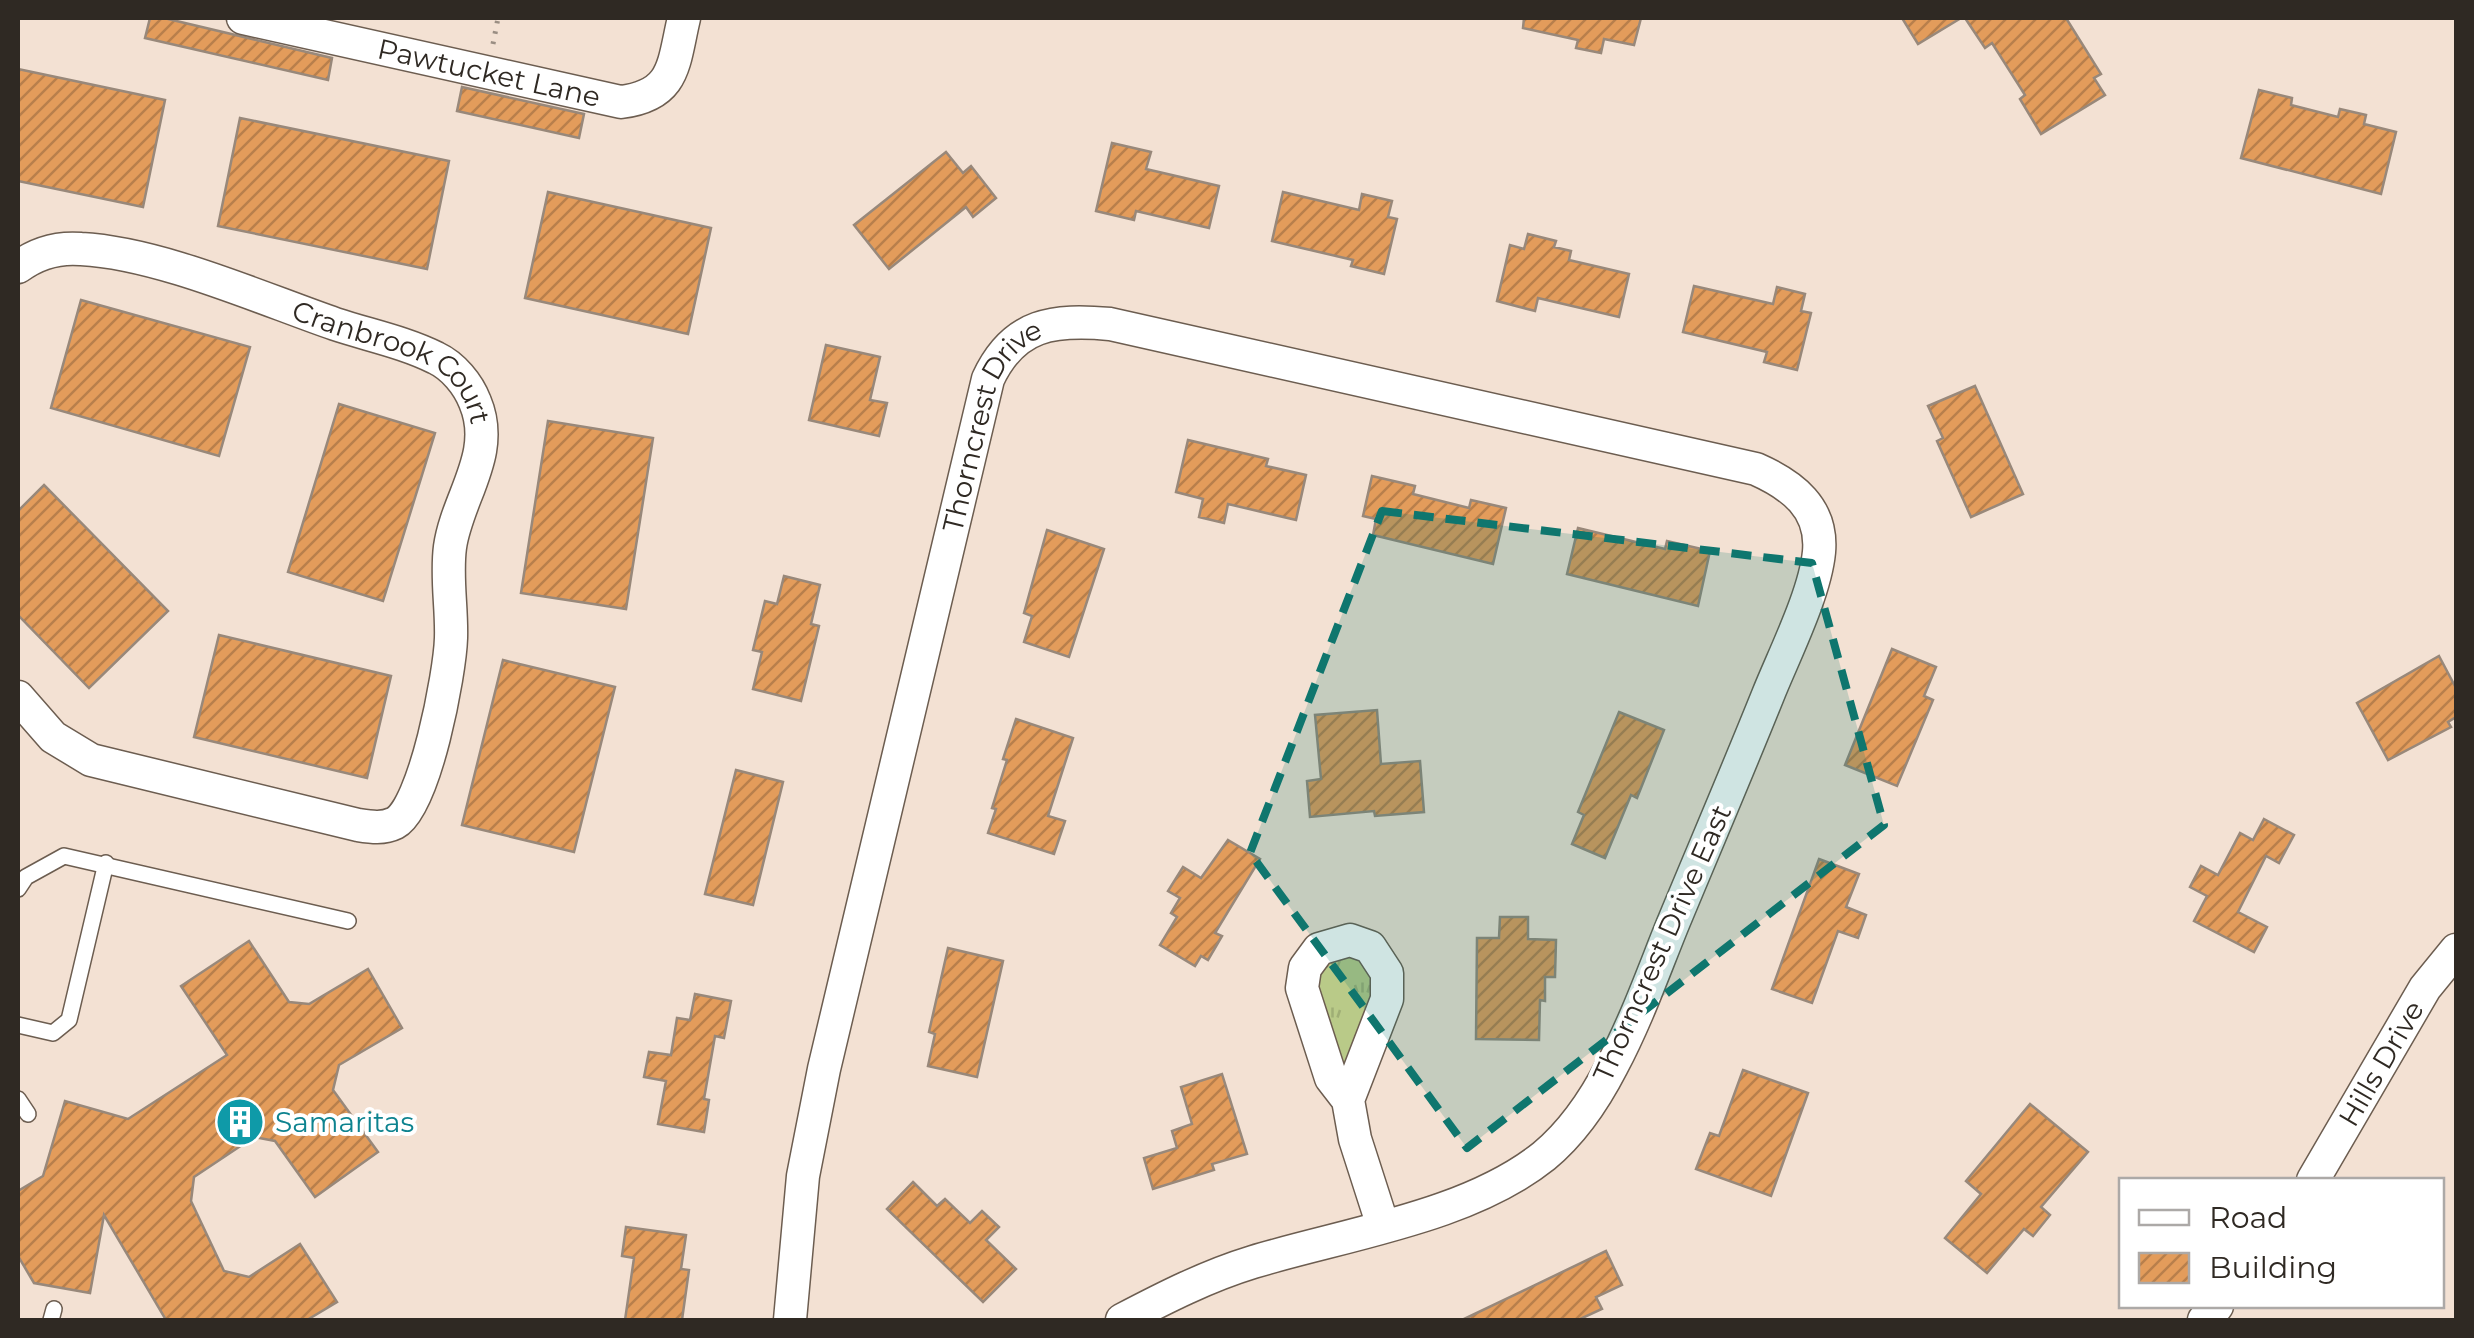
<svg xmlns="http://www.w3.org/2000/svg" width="2474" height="1338" font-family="Montserrat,sans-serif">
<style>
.grass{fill:url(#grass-tufts)}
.building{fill:url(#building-hatch);stroke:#98887a;stroke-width:2.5}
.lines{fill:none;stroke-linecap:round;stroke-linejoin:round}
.service-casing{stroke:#6c5d50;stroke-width:18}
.minor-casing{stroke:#6c5d50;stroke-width:35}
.path{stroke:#9a8e83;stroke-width:5;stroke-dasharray:2.5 8;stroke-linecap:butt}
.service{stroke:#fff;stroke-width:15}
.minor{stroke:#fff;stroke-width:32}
.marked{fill:#0f766e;fill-opacity:0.2;stroke:#0f766e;stroke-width:8;stroke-dasharray:20 12;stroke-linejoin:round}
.labels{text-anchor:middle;stroke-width:8;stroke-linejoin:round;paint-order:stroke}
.street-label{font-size:28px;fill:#2f2923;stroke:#fff}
.culture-label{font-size:28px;fill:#0d838f;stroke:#fff;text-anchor:start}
</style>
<defs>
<pattern id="grass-tufts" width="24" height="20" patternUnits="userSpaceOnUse" patternTransform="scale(2.5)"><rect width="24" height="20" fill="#b9ca88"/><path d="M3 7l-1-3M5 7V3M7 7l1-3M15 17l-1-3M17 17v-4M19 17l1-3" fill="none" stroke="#9fae75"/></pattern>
<pattern id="building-hatch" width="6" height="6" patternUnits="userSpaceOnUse" patternTransform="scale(2.5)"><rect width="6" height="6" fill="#e39c5b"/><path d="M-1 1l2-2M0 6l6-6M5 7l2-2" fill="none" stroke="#b87f4b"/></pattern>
</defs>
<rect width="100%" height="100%" fill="#f3e1d3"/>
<path class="grass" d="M1340,952L1369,963L1375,994L1345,1070L1331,1046L1316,978Z"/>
<g class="building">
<path d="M150,18H164L332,58L328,80L145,38Z"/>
<path d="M1524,18H1641L1634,45L1604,39L1601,53L1576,48L1578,40L1523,28Z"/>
<path d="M1902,18H1961L1918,44Z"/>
<path d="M1965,18H2066L2101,74L2094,78L2105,95L2041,134L2020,99L2025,95L1992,43L1985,48Z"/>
<path d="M18,69L165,100L143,207L18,181Z"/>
<path d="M462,87L584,114L579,138L457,111Z"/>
<path d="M2259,90L2292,98L2291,105L2338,117L2340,109L2366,115L2364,124L2396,132L2381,194L2241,158Z"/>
<path d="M240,118L449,161L427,269L218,226Z"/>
<path d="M1112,143L1151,152L1146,169L1219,186L1209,228L1136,211L1134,220L1096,211Z"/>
<path d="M946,152L963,173L971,166L996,198L973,217L966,207L889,269L854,225Z"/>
<path d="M548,192L711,228L688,334L525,298Z"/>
<path d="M1283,192L1359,210L1362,194L1392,201L1388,217L1397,219L1384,274L1351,266L1353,260L1272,241Z"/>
<path d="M1528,234L1556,241L1554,247L1571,251L1569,260L1629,274L1619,317L1538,298L1535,311L1497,301L1510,245L1524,249Z"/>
<path d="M1694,286L1773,304L1777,287L1805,294L1801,311L1811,313L1797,370L1764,362L1767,352L1683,332Z"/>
<path d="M81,300L250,347L219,456L51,408Z"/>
<path d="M826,345L880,357L870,400L887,403L879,436L809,420Z"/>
<path d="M1975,386L2023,494L1971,517L1937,441L1943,438L1928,406Z"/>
<path d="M339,404L435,433L383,601L288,572Z"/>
<path d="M548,421L653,438L626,609L521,593Z"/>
<path d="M1188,440L1268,459L1266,466L1306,475L1296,520L1228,504L1224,523L1199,517L1203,499L1176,492Z"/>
<path d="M1372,476L1415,486L1413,494L1469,508L1471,500L1506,508L1493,564L1373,535L1376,519L1363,516Z"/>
<path d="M44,485L168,611L89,688L18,615V511Z"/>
<path d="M1578,528L1665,549L1667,541L1710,551L1698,606L1567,574Z"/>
<path d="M1047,530L1104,549L1069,657L1024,642L1032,616L1024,613Z"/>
<path d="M784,576L820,585L811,624L819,626L801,701L753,689L762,652L753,650L765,601L777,604Z"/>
<path d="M219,635L391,676L367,778L194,737Z"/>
<path d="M1892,649L1936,667L1924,696L1933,700L1897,786L1845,765Z"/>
<path d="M2439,656L2456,688V717L2448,722L2451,727L2388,760L2357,703Z"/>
<path d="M503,660L615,687L574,852L462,825Z"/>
<path d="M1377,710L1381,764L1420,761L1424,812L1375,816L1374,811L1310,817L1307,781L1321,779L1315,715Z"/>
<path d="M1619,712L1664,730L1637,798L1631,795L1605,858L1572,844L1584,815L1578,812Z"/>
<path d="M1016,719L1073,738L1048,816L1065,821L1054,854L988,833L996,809L992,808L1007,760L1003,759Z"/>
<path d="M736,770L783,782L753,905L705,894Z"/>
<path d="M2264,819L2294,835L2279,863L2266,856L2238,912L2267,927L2254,952L2194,921L2207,896L2190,887L2201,866L2218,875L2240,833L2253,840Z"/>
<path d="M1228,840L1260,859L1215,933L1222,936L1208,960L1201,956L1195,966L1160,945L1177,917L1171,913L1180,898L1168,891L1183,867L1201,878Z"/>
<path d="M1819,859L1859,874L1846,907L1866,915L1858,938L1838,931L1812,1003L1772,989Z"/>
<path d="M1500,917H1528V939L1556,940L1555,977H1545V1001L1540,1000L1539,1040L1476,1039L1477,938H1499Z"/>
<path d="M249,941L289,1002L309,1004L368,969L402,1028L339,1065L333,1090L378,1152L315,1197L275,1141L254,1137L194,1177L191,1201L224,1271L249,1277L300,1244L337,1302L307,1320H166L104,1215L90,1293L34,1283L18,1256V1191L43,1176L65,1101L128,1119L227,1055L181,986Z"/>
<path d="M948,948L1003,961L977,1077L928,1066L935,1034L929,1032Z"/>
<path d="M695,994L731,1001L724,1038L715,1036L704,1099L709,1100L704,1132L658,1124L666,1081L644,1077L649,1052L671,1055L677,1018L690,1020Z"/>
<path d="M1743,1070L1808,1093L1771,1196L1696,1169L1710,1133L1719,1136Z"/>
<path d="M1222,1074L1247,1154L1212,1164L1214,1170L1153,1189L1144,1158L1177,1148L1172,1131L1192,1124L1181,1087Z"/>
<path d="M2030,1104L2088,1152L2041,1207L2050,1215L2033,1236L2024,1229L1987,1273L1945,1238L1981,1194L1966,1181Z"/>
<path d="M913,1182L937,1206L945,1199L970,1223L982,1211L999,1227L986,1240L1016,1269L983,1302L887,1209Z"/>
<path d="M626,1227L686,1235L681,1269L689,1270L682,1320H625L634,1258L622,1256Z"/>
<path d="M1606,1251L1622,1285L1596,1297L1602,1309L1578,1320H1462Z"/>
</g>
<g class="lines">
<g class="service-casing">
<g id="service">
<path d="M18,889L26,877L64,856L348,921"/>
<path d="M18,1025L53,1033L69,1020L106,863"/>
<path d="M18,1099L28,1114"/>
<path d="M51,1320L54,1309"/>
</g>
</g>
<g class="minor-casing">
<g id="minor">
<path id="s1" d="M243,18L621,102C676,95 673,64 684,18"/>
<path id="s2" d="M18,267C37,253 57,247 81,249C159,253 260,298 335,324C368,335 404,342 436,358C453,366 468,384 475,402C497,454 457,497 450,547C446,577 452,608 451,638C450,673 425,807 395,823C383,829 371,827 358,825L91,760L53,737L18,697"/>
<path d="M1348,1100L1331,1078L1302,988L1305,968L1319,949L1350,940L1370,947L1387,973V999L1348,1100L1355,1139L1383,1226"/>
<path id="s3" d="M2313,1180L2425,988L2456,950"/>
<path id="s4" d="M790,1320L803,1176L824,1069L988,379C1014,323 1054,319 1110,324L1756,469C1792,485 1823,508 1819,552C1815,594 1784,655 1768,695C1737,772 1704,849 1672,926C1653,973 1636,1021 1612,1066C1595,1099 1573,1132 1544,1156C1468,1217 1345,1234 1253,1262C1207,1276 1164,1298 1122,1320"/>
<path d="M2204,1320L2217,1306"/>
</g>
</g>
<path class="path" d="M493,44L498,18"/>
<use href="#service" class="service"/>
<use href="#minor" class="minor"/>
</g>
<path class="marked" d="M1382,511L1812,563L1884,825L1467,1148L1250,853Z"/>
<defs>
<g id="building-disc" transform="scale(2.5)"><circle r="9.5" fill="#0f9aa8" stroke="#fff"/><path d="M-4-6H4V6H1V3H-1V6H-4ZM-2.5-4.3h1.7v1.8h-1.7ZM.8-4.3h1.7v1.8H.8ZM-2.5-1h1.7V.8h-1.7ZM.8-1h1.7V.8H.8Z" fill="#fff"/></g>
</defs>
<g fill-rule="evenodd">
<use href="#building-disc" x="240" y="1122"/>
</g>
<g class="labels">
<g class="street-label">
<text dy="10" stroke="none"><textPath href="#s1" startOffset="252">Pawtucket Lane</textPath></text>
<text dy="10" stroke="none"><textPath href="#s2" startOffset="405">Cranbrook Court</textPath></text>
<text dy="10" stroke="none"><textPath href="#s4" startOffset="922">Thorncrest Drive</textPath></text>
<text transform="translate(1662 943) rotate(-66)" y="10">Thorncrest Drive East</text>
<text dy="10" stroke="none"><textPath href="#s3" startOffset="135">Hills Drive</textPath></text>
</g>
<g class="culture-label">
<text x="275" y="1132">Samaritas</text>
</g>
</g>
<rect width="2474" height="1338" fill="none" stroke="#2f2923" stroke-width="40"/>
<rect x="2119" y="1178" width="325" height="130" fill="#ffffff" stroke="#aca9a7" stroke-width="2.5"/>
<rect x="2139" y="1210" width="50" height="15" fill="#ffffff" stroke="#aca9a7" stroke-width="2.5"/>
<text x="2209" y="1228" font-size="30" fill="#2f2923">Road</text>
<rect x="2139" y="1253" width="50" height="30" fill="url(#building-hatch)" stroke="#aca9a7" stroke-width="2.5"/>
<text x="2209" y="1278" font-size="30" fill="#2f2923">Building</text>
</svg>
